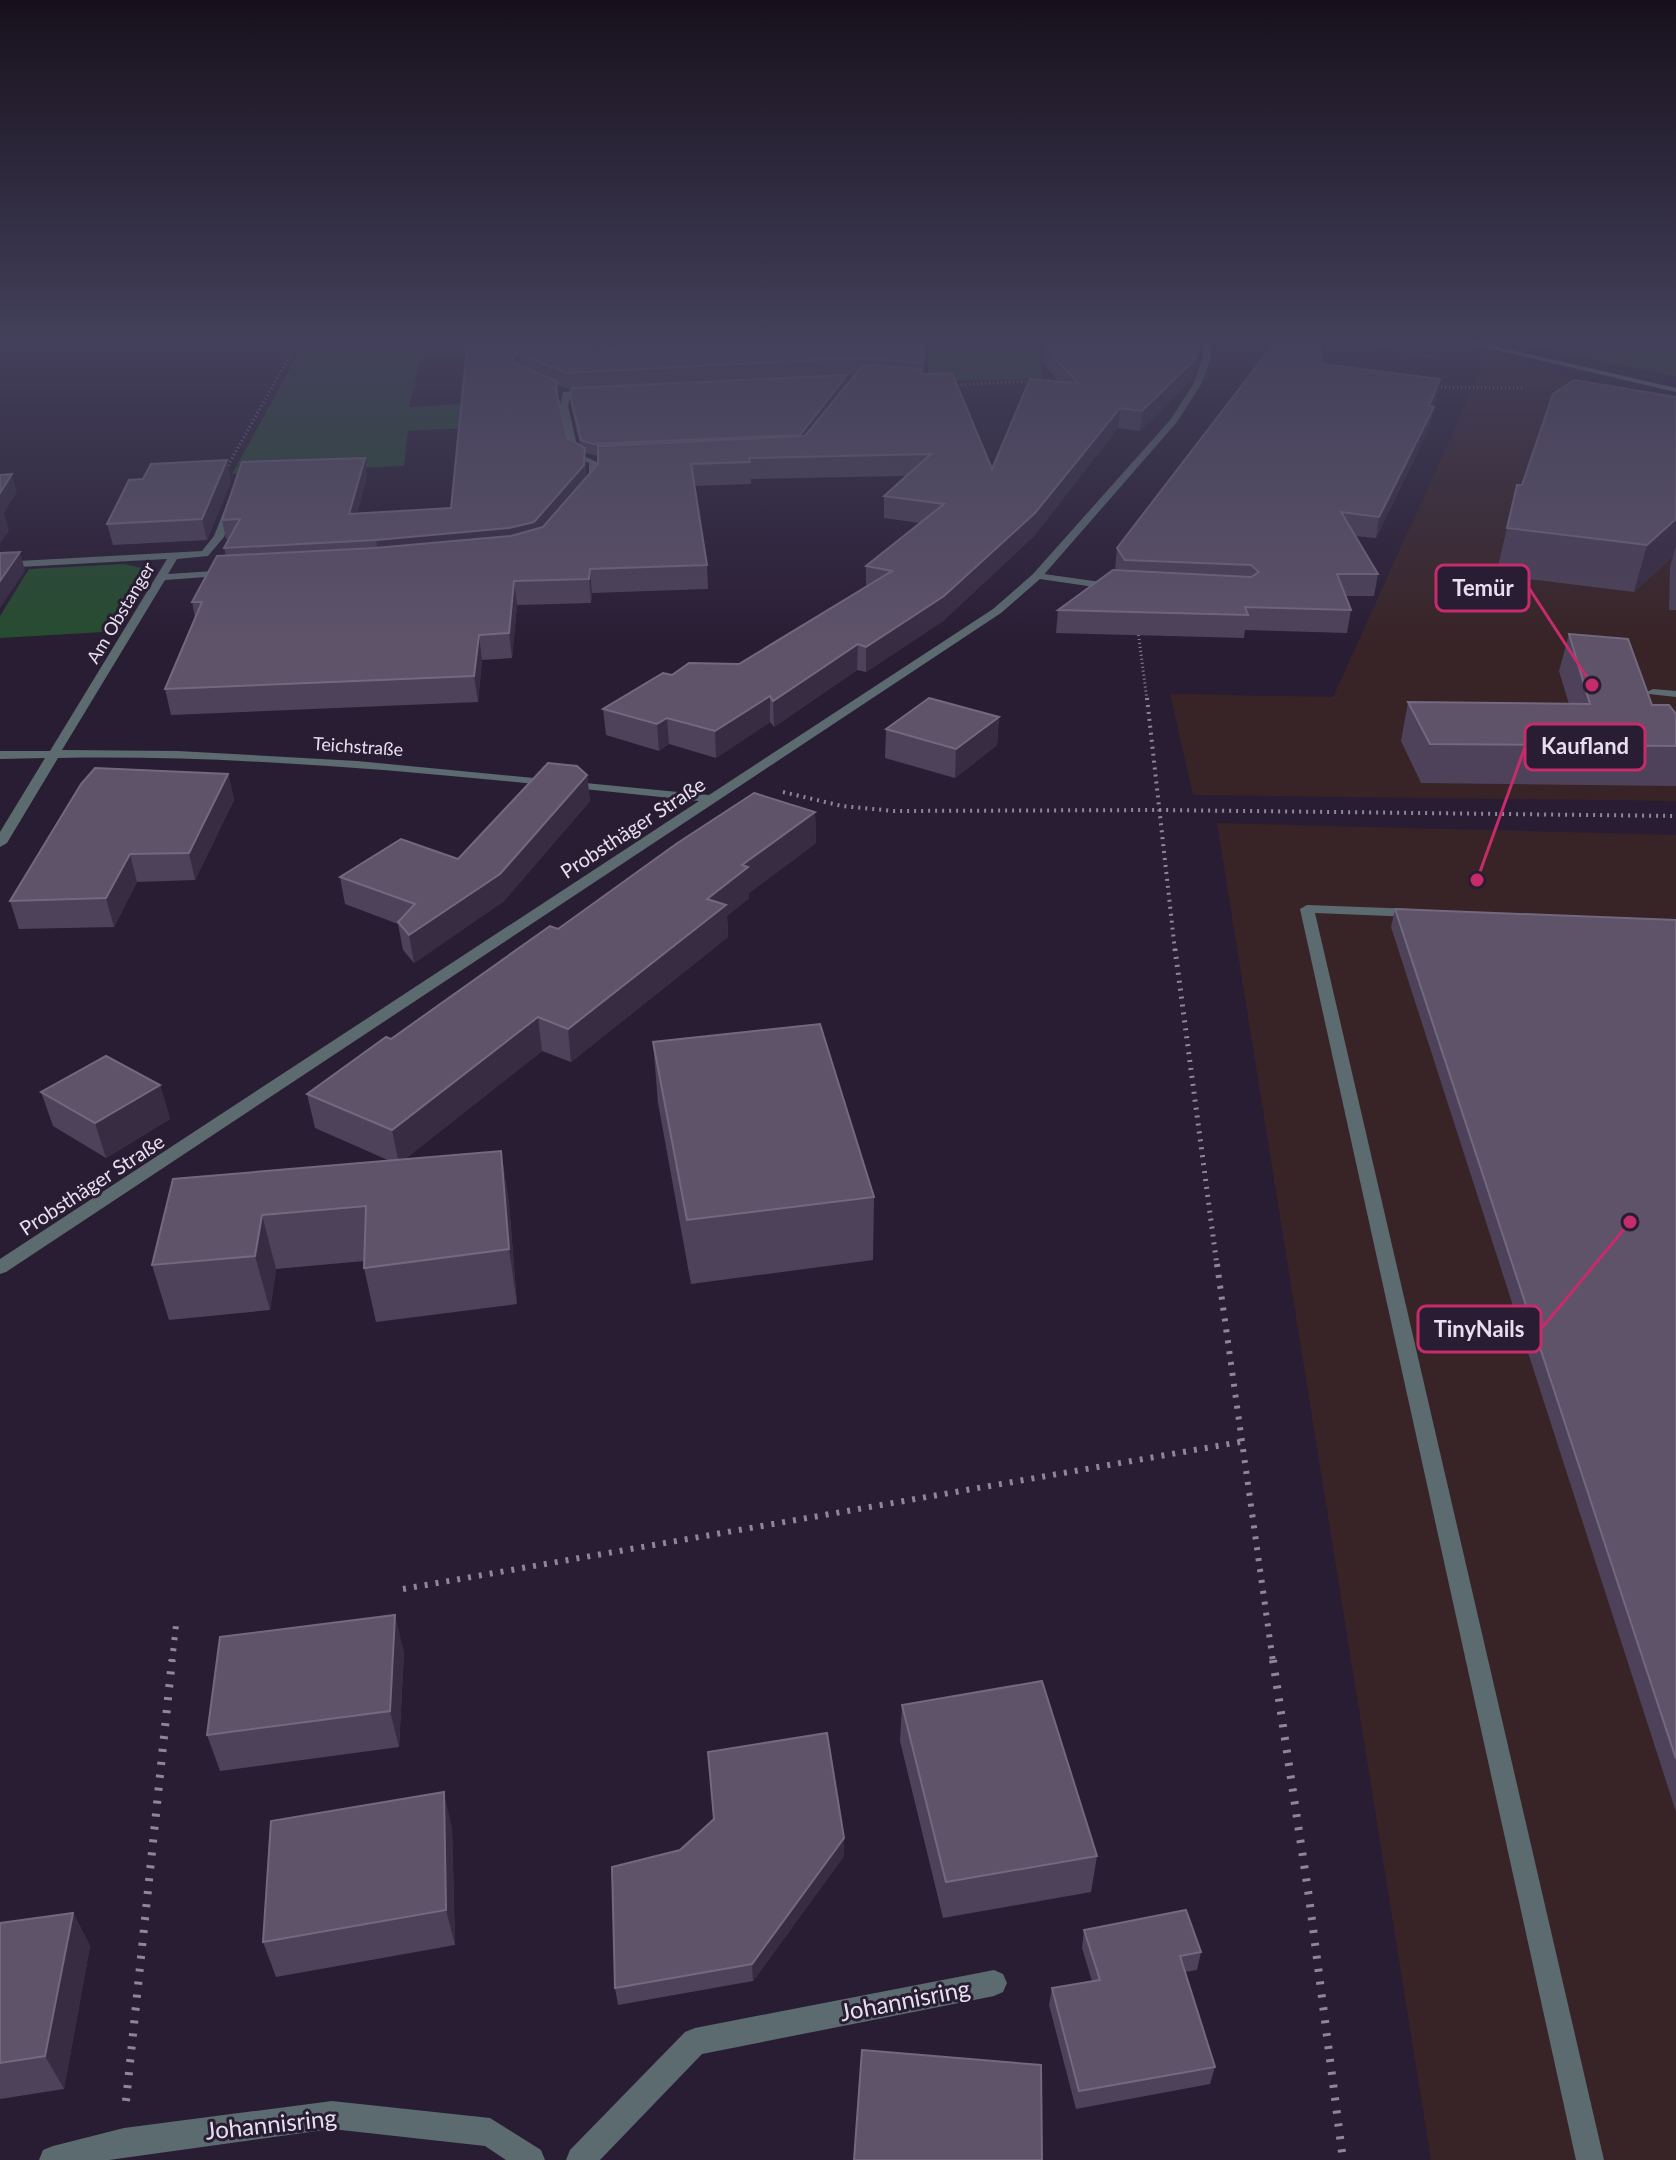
<svg xmlns="http://www.w3.org/2000/svg" width="1676" height="2160" font-family="Lato,sans-serif">
<style>
.commercial{fill:#382427}
.green{fill:#264c2f}
.lines{fill:none;stroke-linecap:round;stroke-linejoin:round}
.path-far4{stroke:#8f8698;stroke-width:3;stroke-dasharray:1 3;stroke-linecap:butt}
.path-far3{stroke:#8f8698;stroke-width:4;stroke-dasharray:2 5;stroke-linecap:butt}
.path-far2{stroke:#8f8698;stroke-width:5;stroke-dasharray:2 6;stroke-linecap:butt}
.path-far1{stroke:#8f8698;stroke-width:6;stroke-dasharray:3 8;stroke-linecap:butt}
.path{stroke:#8f8698;stroke-width:8;stroke-dasharray:3 10;stroke-linecap:butt}
.lane{fill:#5c6b70;fill-rule:evenodd}
.street{fill:#5c6b70;fill-rule:evenodd}
.secondary{fill:#7c949c;fill-rule:evenodd}
.wall{fill:#4d4259;fill-rule:evenodd}
.shaded-wall{fill:#382c43}
.building{fill:#5e5369;stroke:#73697e;stroke-width:2}
.labels{text-anchor:middle;stroke-width:6;stroke-linejoin:round;paint-order:stroke}
.far-street-label{font-size:18px;fill:#e6dfee;stroke:#291d33}
.street-label{font-size:20px;fill:#e6dfee;stroke:#291d33}
.near-street-label{font-size:24px;fill:#e6dfee;stroke:#291d33}
.leader{fill:none;stroke:#c62c6a;stroke-width:3}
.callout-dot{fill:#c62c6a;stroke:#291d33;stroke-width:3}
.callout{fill:#291d33;stroke:#c62c6a;stroke-width:3}
.callout-label{font-size:22px;text-anchor:middle;font-weight:bold;fill:#e6dfee}
</style>
<rect width="100%" height="100%" fill="#291d33"/>
<g class="commercial">
<path d="M1488,355L1676,406V801L1193,795L1170,694L1333,697Z"/>
<path d="M1217,823L1676,835V2160H1431Z"/>
</g>
<g class="green">
<path d="M497,341H786L421,357L409,407L553,399L554,423L408,431L404,466L232,474L301,349Z"/>
<path d="M928,341H1040L1042,379L928,381Z"/>
<path d="M1510,341H1676V376L1509,341Z"/>
<path d="M125,564L142,568L103,632L0,638V616L29,569Z"/>
</g>
<g class="lines">
<g class="path-far4">
<path d="M1364,341L1435,357"/>
<path d="M953,385L1035,381"/>
<path d="M1433,387L1523,388"/>
<path d="M226,469L298,341"/>
<path d="M1138,631L1147,700"/>
</g>
<g class="path-far3">
<path d="M1147,698L1175,951"/>
<path d="M783,792L842,806L894,811L1161,810L1676,816"/>
</g>
<path class="path-far2" d="M1175,949L1217,1266"/>
<g class="path-far1">
<path d="M1217,1264L1273,1662"/>
<path d="M403,1589L1240,1442"/>
<path d="M172,1662L176,1625"/>
</g>
<g class="path">
<path d="M1273,1660L1309,1897L1343,2160"/>
<path d="M126,2101L172,1660"/>
</g>
<g class="lane">
<path d="M1037,573L1115,584L1120,587L1115,590L1033,578V574Z"/>
<path d="M1653,689L1676,691V697L1649,694L1647,692Z"/>
<path d="M1307,905L1414,909L1421,913L1414,917L1315,913L1604,2160H1576L1300,909Z"/>
</g>
<g class="street">
<path d="M1203,341H1211L1210,361L1202,383L1177,422L1041,578L1001,613L6,1272L0,1274V1259L699,801C486,779 272,754 58,758L7,843L0,847V832L45,758L0,759V751H50L167,559L0,568V562L202,551L214,536L227,503L235,505L224,537L208,556L177,559L168,574L229,570L234,573L233,575L165,580L62,750L178,751L357,761L709,795L993,609L1033,574L1171,419L1194,383L1202,361Z"/>
<path d="M592,390V394L570,396L568,406L579,454L597,462V484L588,492L583,489L589,483V463L571,455L560,406L563,392Z"/>
<path d="M994,1970L1003,1974L1007,1983L1003,1992L994,1996L702,2054L600,2160H566L570,2150L685,2032L695,2028Z"/>
<path d="M332,2101L490,2118L541,2150L545,2160H506L485,2146L332,2129L109,2160H39L43,2150L53,2146L124,2128Z"/>
</g>
<path class="secondary" d="M1458,341H1472L1676,388V392Z"/>
</g>
<g class="wall">
<path d="M792,341H926L923,374L992,469L1058,381L1043,364L1044,346L1046,341H1201L1199,353L1192,379L1140,431L1118,428L1034,536L943,621L866,672L857,670L774,727L770,722L716,758L669,744L659,751L606,735L603,709L672,675L739,664L866,587V566L920,523L884,518V496L906,476L751,479V484L694,486L707,565L708,589L592,593L591,603L517,605L512,658L482,660L478,702L171,715L165,689L195,617L192,602L226,556L224,548L229,539H226L222,520L367,476L357,513L451,508L505,349L598,353L709,347L792,344ZM855,374L847,384L840,375ZM558,385L568,389H571L570,395L571,406L580,445L567,438L558,401ZM585,453L598,456V464L586,477Z"/>
<path d="M1268,341H1319L1322,364L1437,397L1433,407L1430,426L1376,538L1355,536L1378,574L1374,596H1346L1351,610L1347,633L1245,630L1244,638L1056,633L1058,610L1115,570L1117,548L1272,346Z"/>
<path d="M1676,397V610H1669L1670,567L1673,556L1634,592L1496,575L1517,485H1522Z"/>
<path d="M231,481L207,540L113,545L107,524Z"/>
<path d="M1569,634L1652,705L1676,714V786L1421,783L1401,741L1408,702L1569,704L1559,671Z"/>
<path d="M999,717L997,745L955,778L885,758L886,729Z"/>
<path d="M228,774L234,800L195,880L137,882L114,927L19,929L10,901Z"/>
<path d="M587,775L590,801L504,901L414,963L403,950L398,924L345,904L340,877L458,859Z"/>
<path d="M815,812L816,843L749,893V898L727,916L728,937L571,1062L542,1051L405,1159L501,1151L509,1204L517,1304L376,1322L364,1268V1261L276,1269L270,1310L169,1320L152,1265L173,1179L390,1161L315,1128L307,1094L558,929Z"/>
<path d="M1395,909L1676,920V1812L1391,927Z"/>
<path d="M653,1042L874,1197L873,1260L691,1284L658,1103Z"/>
<path d="M160,1085L170,1119L106,1158L53,1126L41,1092Z"/>
<path d="M404,1652L399,1747L220,1771L207,1735Z"/>
<path d="M902,1705L1097,1856L1091,1892L943,1918L900,1741Z"/>
<path d="M452,1828L455,1945L276,1977L263,1942Z"/>
<path d="M844,1838V1856L753,1981L618,2005L615,1988Z"/>
<path d="M73,1913L90,1946L64,2089L0,2099V1923Z"/>
<path d="M1084,1930L1201,1952L1197,1970L1185,1972L1215,2067L1210,2084L1076,2109L1049,2005L1052,1988L1092,1981L1082,1948Z"/>
</g>
<g class="shaded-wall">
<path d="M926,341V352L923,379V363Z"/>
<path d="M1200,341H1201L1199,353L1192,379L1140,431L1142,411Z"/>
<path d="M518,353L519,369L515,374L513,358Z"/>
<path d="M847,375V385L800,446V435Z"/>
<path d="M1440,379L1437,397L1428,419L1434,407L1430,426L1376,538L1379,517Z"/>
<path d="M1120,408L1118,428L1034,536L943,621L866,672V647Z"/>
<path d="M585,448L586,483L536,540L379,559L376,540L509,528Z"/>
<path d="M365,458L367,476L352,532L349,514Z"/>
<path d="M227,460L231,481L207,540L202,519Z"/>
<path d="M12,474L17,492L4,513L9,531L0,544V493Z"/>
<path d="M1676,519V546L1673,556L1634,592L1647,545Z"/>
<path d="M20,552L25,571L0,608V581Z"/>
<path d="M590,569L592,593L591,603L589,579Z"/>
<path d="M514,581L517,605L512,658L509,633Z"/>
<path d="M479,635L482,660L478,702L474,676Z"/>
<path d="M858,644L857,670L774,727L773,701Z"/>
<path d="M770,696V722L716,758L715,731Z"/>
<path d="M999,717L997,745L955,778L956,749Z"/>
<path d="M667,718L669,744L659,751L657,724Z"/>
<path d="M228,774L234,800L195,880L189,853Z"/>
<path d="M587,775L590,801L504,901L414,963L409,935Z"/>
<path d="M815,812L816,843L749,893V898L727,916L728,937L571,1062L568,1029L742,865Z"/>
<path d="M130,854L137,882L114,927L106,898Z"/>
<path d="M538,1017L542,1051L399,1164L392,1130Z"/>
<path d="M160,1085L170,1119L106,1158L95,1123Z"/>
<path d="M501,1151L509,1204L517,1304L509,1249Z"/>
<path d="M262,1215L276,1269L270,1310L255,1256Z"/>
<path d="M395,1615L404,1652L399,1747L390,1711Z"/>
<path d="M444,1792L452,1828L455,1945L446,1910Z"/>
<path d="M844,1838V1856L753,1981L752,1964Z"/>
<path d="M73,1913L90,1946L64,2089L45,2056Z"/>
</g>
<g class="building">
<path d="M544,341H567L598,353L650,341H689L709,347L794,344L793,341H926L923,363L859,358L566,373L518,353L513,358L514,363L557,381L556,390L567,438L585,448L584,465L534,522L509,528L376,540L224,548L240,519L222,520L242,462L365,458L349,514L451,508L467,347L489,342L505,349Z"/>
<path d="M1046,341H1200L1194,360L1142,411L1120,408L1035,513L944,596L866,647L858,644L773,701L770,696L715,731L667,718L657,724L603,709L663,673L672,675L689,663L739,664L892,571L866,566L944,504L884,496L931,454L749,458L750,462L691,464L707,565L590,569L589,579L514,581L509,633L479,635L474,676L165,689L202,602H192L217,556L375,548L511,536L543,527L598,464V446L805,436L863,365L922,369L921,374L952,373L992,469L1030,379L1078,383L1044,346Z"/>
<path d="M1276,341H1319L1322,364L1440,379L1429,406L1434,407L1379,517L1341,512L1378,574H1337L1351,610L1245,607L1248,615L1058,610L1113,570L1251,577L1259,572L1251,565L1125,560L1117,548Z"/>
<path d="M847,375L800,435L593,444L581,440L570,395L572,388Z"/>
<path d="M1574,380L1676,397V519L1647,545L1507,528L1517,485H1522L1553,394Z"/>
<path d="M227,460L202,519L107,524L129,480L143,479L151,464Z"/>
<path d="M12,474L0,493V475Z"/>
<path d="M20,552L0,581V553Z"/>
<path d="M1569,634L1628,639L1652,705H1669L1676,714V746L1430,744L1408,702L1590,704Z"/>
<path d="M929,698L999,717L956,749L886,729Z"/>
<path d="M548,763L577,766L587,775L500,874L409,935L398,922L415,904L340,877L401,839L458,859Z"/>
<path d="M95,768L228,774L189,853L130,854L106,898L10,901L81,784Z"/>
<path d="M754,793L815,812L742,865L748,867L707,899L726,905L568,1029L538,1017L392,1130L307,1094L386,1037L391,1039L550,926L558,929L676,844Z"/>
<path d="M1395,909L1676,920V1759Z"/>
<path d="M820,1024L874,1197L687,1220L653,1042Z"/>
<path d="M106,1056L160,1085L95,1123L41,1092Z"/>
<path d="M501,1151L509,1249L364,1268L366,1206L262,1215L255,1256L152,1265L173,1179Z"/>
<path d="M395,1615L390,1711L207,1735L220,1637Z"/>
<path d="M1042,1681L1097,1856L946,1882L902,1705Z"/>
<path d="M827,1733L844,1838L752,1964L615,1988L612,1867L680,1850L714,1819L708,1752Z"/>
<path d="M444,1792L446,1910L263,1942L271,1821Z"/>
<path d="M1186,1910L1201,1952L1180,1956L1215,2067L1079,2091L1052,1988L1100,1980L1084,1930Z"/>
<path d="M73,1913L45,2056L0,2063V1923Z"/>
<path d="M862,2050L1041,2065L1042,2160H854Z"/>
</g>
<linearGradient id="sky" x2="0" y2="1"><stop stop-color="#17101c"/><stop offset="0.53" stop-color="#43405b"/><stop offset="1" stop-color="#43405b" stop-opacity="0"/></linearGradient>
<rect width="1676" height="644" fill="url(#sky)"/>
<g class="labels">
<g class="far-street-label">
<text transform="translate(121 613) rotate(-59)" y="6">Am Obstanger</text>
<text transform="translate(358 747) rotate(4)" y="6">Teichstraße</text>
</g>
<g class="street-label">
<text transform="translate(633 828) rotate(-33)" y="7">Probsthäger Straße</text>
<text transform="translate(92 1185) rotate(-33)" y="7">Probsthäger Straße</text>
</g>
<g class="near-street-label">
<text transform="translate(905 2001) rotate(-11)" y="8">Johannisring</text>
<text transform="translate(271 2125) rotate(-6)" y="8">Johannisring</text>
</g>
</g>
<path class="leader" d="M1592 685L1529 588M1477 880L1525 747M1630 1222L1541 1329"/>
<g class="callout-dot">
<circle cx="1592" cy="685" r="8"/>
<circle cx="1477" cy="880" r="8"/>
<circle cx="1630" cy="1222" r="8"/>
</g>
<g class="callout">
<rect x="1436" y="565" width="93" height="46" rx="8"/>
<rect x="1525" y="724" width="120" height="46" rx="8"/>
<rect x="1418" y="1306" width="123" height="46" rx="8"/>
</g>
<g class="callout-label">
<text x="1483" y="596">Temür</text>
<text x="1585" y="754">Kaufland</text>
<text x="1479" y="1337">TinyNails</text>
</g>
</svg>
